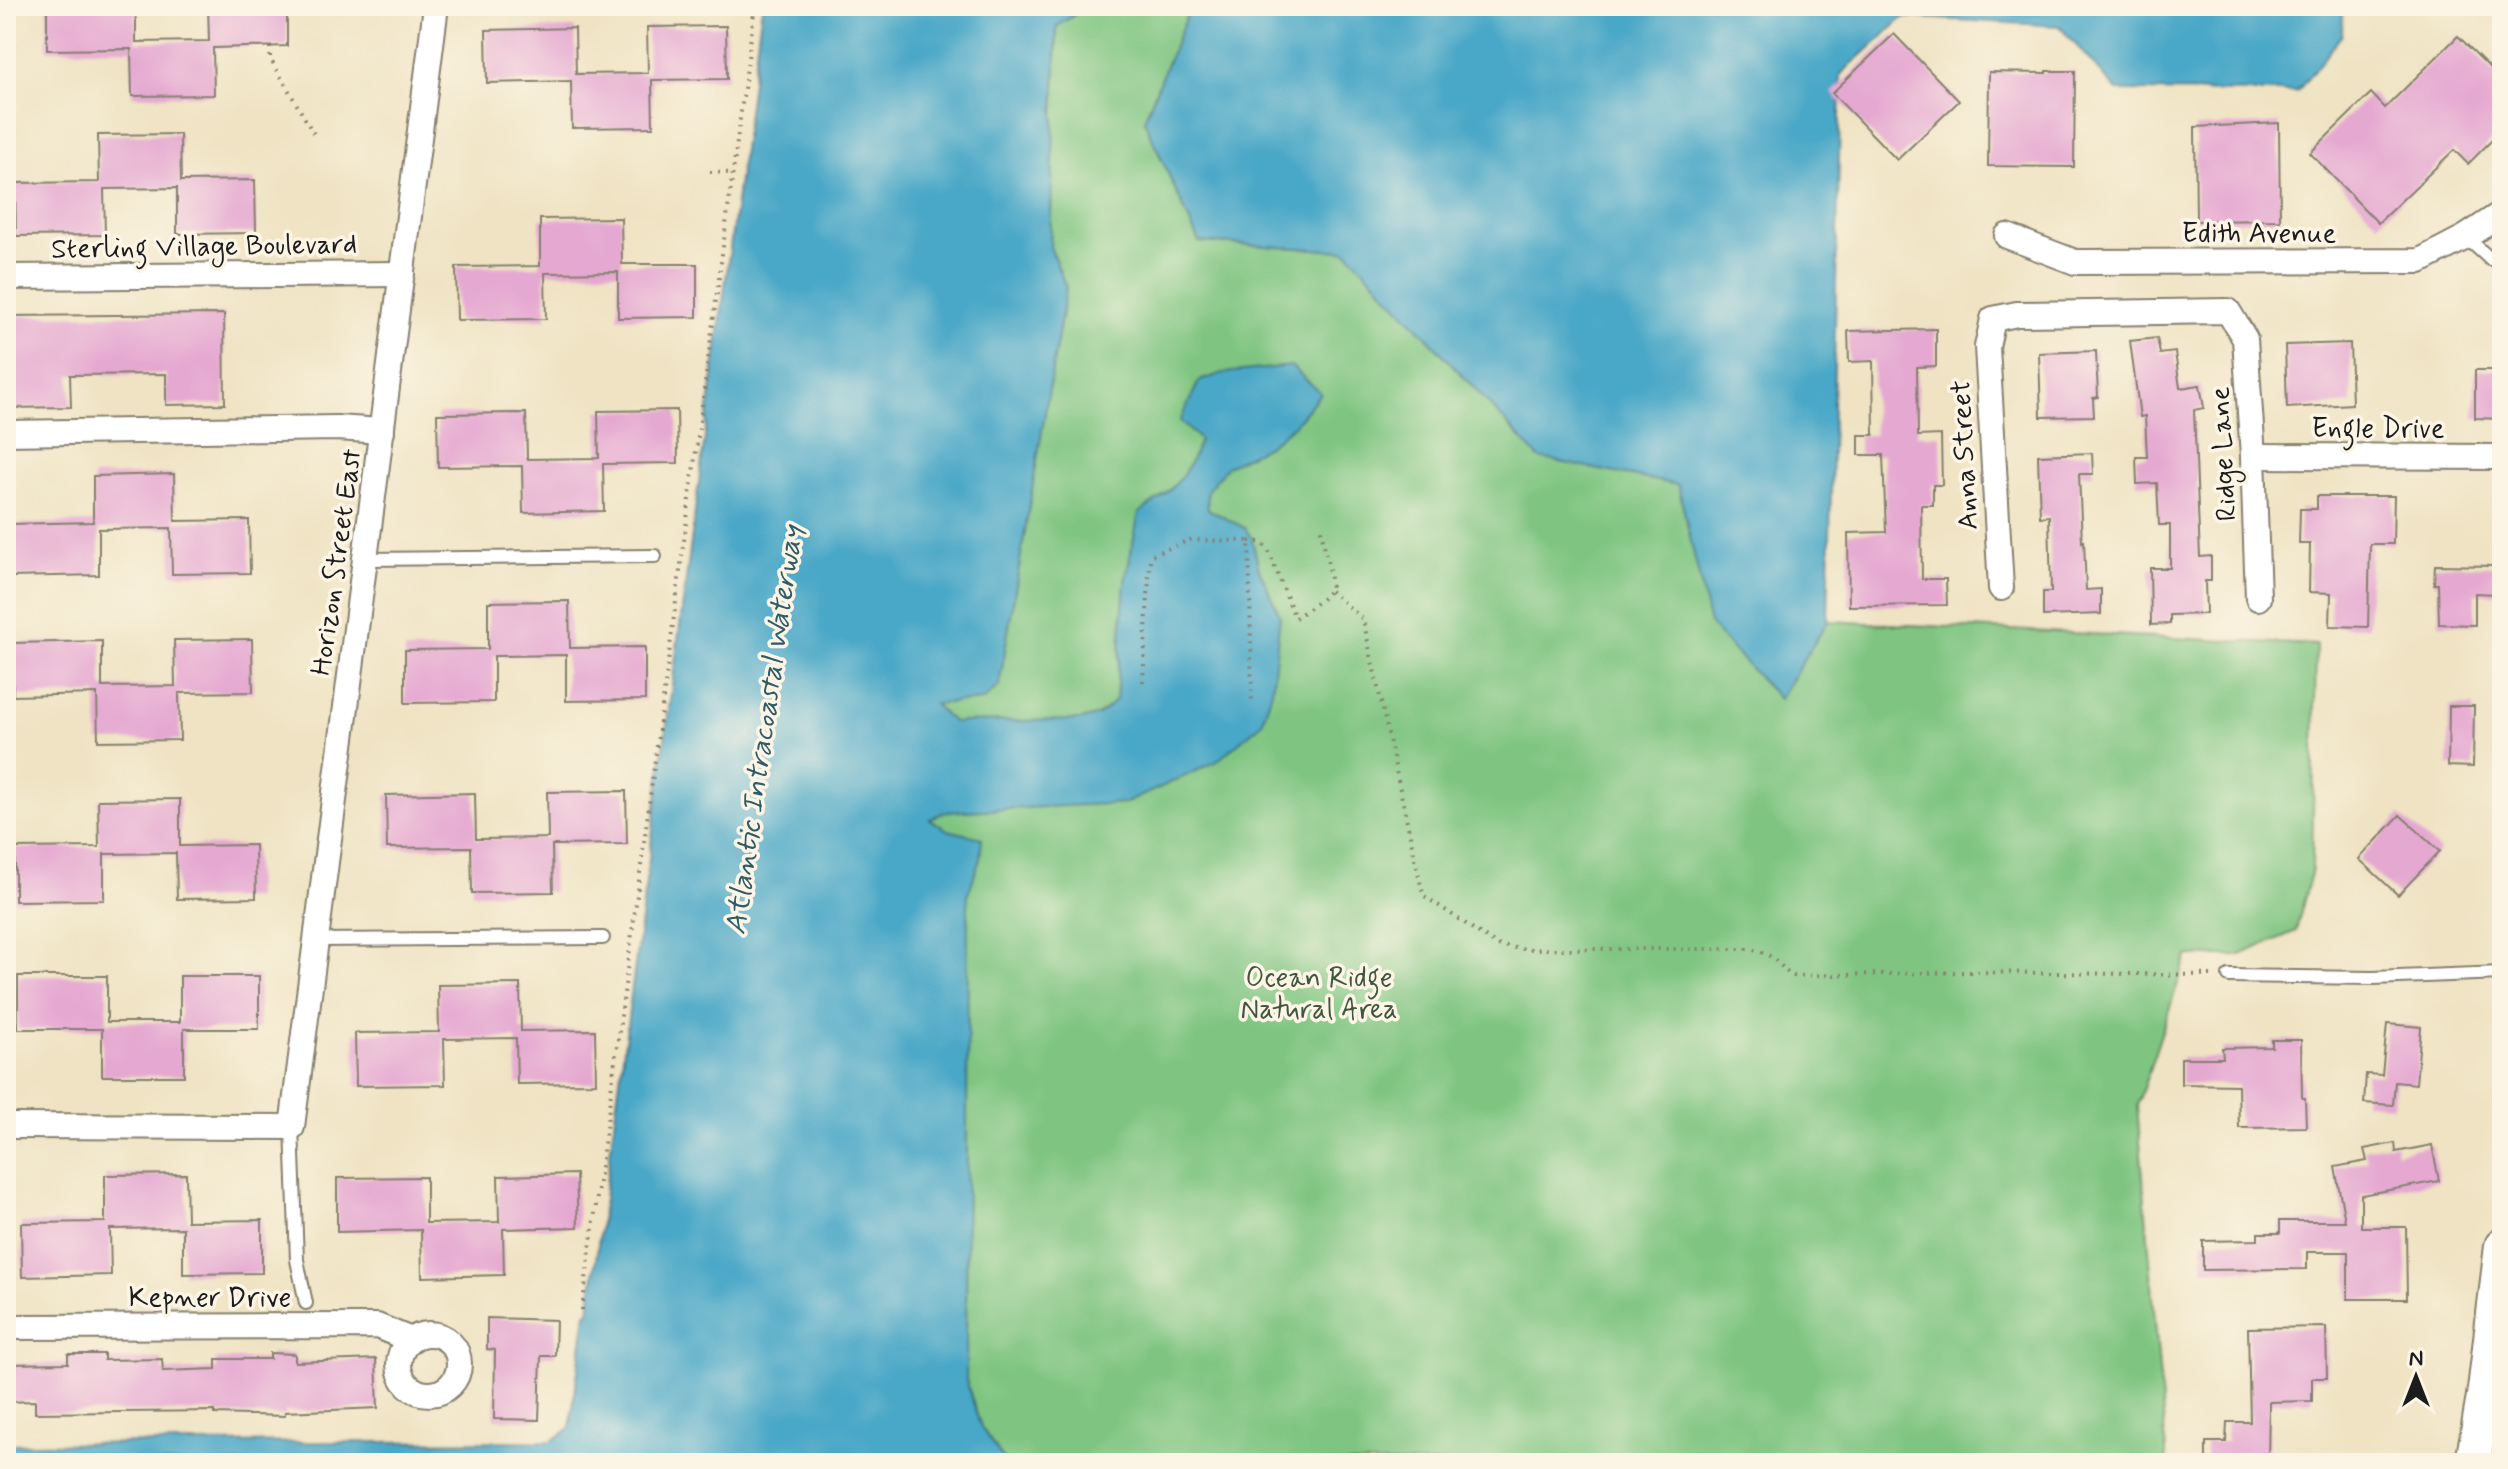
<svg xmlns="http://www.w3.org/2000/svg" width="2508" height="1469" font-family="Mynerve,sans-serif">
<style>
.green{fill:#7fc581;stroke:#4e704e;stroke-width:2}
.water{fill:#48a7c7;stroke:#326272;stroke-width:2}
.building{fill:#e5a9d1}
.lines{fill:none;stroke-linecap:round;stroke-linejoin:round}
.service-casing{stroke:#868070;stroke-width:16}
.minor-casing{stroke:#868070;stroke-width:28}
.secondary-casing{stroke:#868070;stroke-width:38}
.path{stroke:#868070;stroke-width:4;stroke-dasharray:2 6;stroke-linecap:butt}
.service{stroke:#fff;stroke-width:12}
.minor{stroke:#fff;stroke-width:24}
.secondary{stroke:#fff;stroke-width:34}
.labels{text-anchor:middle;stroke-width:7;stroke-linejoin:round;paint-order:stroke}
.street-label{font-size:28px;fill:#1c1c1c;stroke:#fcf5e5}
.park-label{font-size:28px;fill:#3f573f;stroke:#fcf5e5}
.water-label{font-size:30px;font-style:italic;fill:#305b69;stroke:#fcf5e5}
</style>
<rect width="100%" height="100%" fill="#fcf5e5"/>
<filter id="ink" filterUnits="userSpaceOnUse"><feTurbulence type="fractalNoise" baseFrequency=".0125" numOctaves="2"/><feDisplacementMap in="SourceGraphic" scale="16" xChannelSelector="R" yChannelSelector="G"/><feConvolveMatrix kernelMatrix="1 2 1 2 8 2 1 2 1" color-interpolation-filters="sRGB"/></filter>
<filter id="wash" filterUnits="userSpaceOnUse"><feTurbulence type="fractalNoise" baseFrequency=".006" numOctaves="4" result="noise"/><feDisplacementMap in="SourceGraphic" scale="32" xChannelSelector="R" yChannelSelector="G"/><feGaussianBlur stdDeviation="1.8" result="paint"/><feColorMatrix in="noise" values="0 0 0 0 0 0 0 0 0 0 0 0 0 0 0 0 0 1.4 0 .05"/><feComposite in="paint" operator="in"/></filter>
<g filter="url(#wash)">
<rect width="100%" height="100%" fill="#efe3c3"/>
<path class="green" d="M1088,6H1182L1190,10L1144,120L1199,242L1347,251L1402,310L1785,308L1788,684L1828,621L2316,645L2312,869L2296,931L2238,956H2187L2137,1106L2167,1463H803L913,313L1066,288L1050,247L1057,26Z"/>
<g class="water">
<path d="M762,6H1088L1057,26L1050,247L1066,288L999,686L983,700L934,704L953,722L1081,720L1099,715L1116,700L1125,582L1139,513C1174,489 1185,480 1200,440L1180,421L1199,381L1223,373L1291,366L1321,393L1295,424L1268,446L1227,466L1207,491L1208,509L1245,528L1252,539L1259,569L1280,616L1272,691L1262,723L1216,762L1126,803L944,812L930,819L948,830L982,838L980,859L968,894L966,1380L981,1427L1006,1463H6V1444L552,1441L570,1428L586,1313L589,1312Z"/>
<path d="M1182,6H2343L2342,35L2297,92L2117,91L2059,26L1904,17L1841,74L1828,621L1779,699L1710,625L1678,485L1539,458L1347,251L1199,242L1144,120L1189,10Z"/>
</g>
<g id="blocks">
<g class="building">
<path d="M47,6H136V42L209,41L208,6H287V46L213,48L214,95L132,96L131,49L47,50Z"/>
<path d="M726,26L727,79L652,80L653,127L572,128L571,81L487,83L486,30L575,28L576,74L648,73L647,27Z"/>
<path d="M1894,34L1959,101L1897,160L1832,93Z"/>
<path d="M2458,36L2502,80V130L2468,164L2454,150L2378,223L2310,153L2371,93L2385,108Z"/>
<path d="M2046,71H2075L2074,167L1988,166L1989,72L2046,73Z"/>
<path d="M2279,123L2280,220L2196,221L2195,127Z"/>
<path d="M180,134L181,181L255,180L256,233L177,234V188L104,189L105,235L16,236L15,183L99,182L98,135Z"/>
<path d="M621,218L622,264H697V317L618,318V272L545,273L546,319L457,320L456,267L540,266V219Z"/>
<path d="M224,314L225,404L166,405V374L70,375L71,407L6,408V316Z"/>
<path d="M1936,329V366L1917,367L1918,436L1941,435L1942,485H1933V505H1921L1922,579H1946L1947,605L1849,606L1848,533L1886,532L1883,455H1859V435H1874L1873,361L1849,362L1848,331Z"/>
<path d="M2157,338L2160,354L2175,352L2180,388L2200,385L2204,408L2194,410L2200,557L2211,556V581H2205L2206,614L2170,615V624L2151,625L2150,568H2170V525H2159L2157,483L2137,484L2136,457H2147L2145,416L2140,417L2130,341Z"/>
<path d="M2350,343L2352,404L2287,408L2285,345Z"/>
<path d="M2096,351L2098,397L2093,398L2094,416L2041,417L2039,353Z"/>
<path d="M2475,370H2502V419L2475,418Z"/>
<path d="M677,410L678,463L603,464L604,511L523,513L522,466L438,467L437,414L526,413L527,459L599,458L598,411Z"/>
<path d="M2092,453L2093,474H2079L2082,542L2084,541L2086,590L2101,589V614L2043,616V592H2051L2049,516L2040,517L2038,455Z"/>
<path d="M174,474L175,521L249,520L250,573L172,574L171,528L99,529V575L10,577V524L93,522V476Z"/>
<path d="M2317,496H2394L2393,544H2370L2368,627L2330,626L2331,593L2309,592L2310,544H2299L2300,509H2317Z"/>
<path d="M2435,565L2496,566V594L2475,593V625L2439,624L2438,584H2434Z"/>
<path d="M569,601L570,648L645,647V700L566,701V655L494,656V702L405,703V650L488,649V602Z"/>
<path d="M252,639L253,692L179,693L180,740L98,741L97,694L13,696V643L102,641V687L175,686L174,640Z"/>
<path d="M2449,706H2474L2473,767L2448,766Z"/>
<path d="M626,791L627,844L552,845L553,892L472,893L471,847L387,848L386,795L475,793L476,839L548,838L547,792Z"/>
<path d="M180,799V846L255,845L256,898L177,899L176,853L104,854V900L15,901V848L99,847L98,800Z"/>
<path d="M2400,815L2440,851L2398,895L2359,859Z"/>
<path d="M18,976H107V1022H180V976H259V1029H184V1076H102V1029H18Z"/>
<path d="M520,984L521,1031L595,1030L596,1083L517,1084L516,1038L444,1039L445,1085L356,1086L355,1033L439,1032L438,985Z"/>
<path d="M2387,1024L2421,1027L2416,1084L2395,1082L2393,1105L2364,1103L2366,1074L2382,1075Z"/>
<path d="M2272,1040H2301L2302,1098H2305L2306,1127L2239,1128L2238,1085L2181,1084V1058H2223L2222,1048L2272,1047Z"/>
<path d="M2395,1143L2396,1152L2432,1145L2439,1181L2361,1195V1227H2406L2407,1299H2348V1252H2307V1269L2203,1270V1241L2258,1240V1233H2280V1221H2345L2335,1167L2367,1161L2364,1149Z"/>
<path d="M186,1174L187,1221L262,1220V1273L183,1274V1228L110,1229L111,1275L22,1277L21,1223L105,1222V1175Z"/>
<path d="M576,1174L578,1227L503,1229L504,1275L422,1277L421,1230L337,1232V1178L426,1177V1223L499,1222L498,1176Z"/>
<path d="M487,1318L556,1320L555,1356H541L539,1420L494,1419L495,1350L487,1349Z"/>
<path d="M2326,1327L2327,1378H2312V1401L2269,1402L2268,1463H2206V1442H2226L2227,1422H2250L2248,1328Z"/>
<path d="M270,1353L295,1354V1362L376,1359L378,1408L285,1412V1416L215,1414V1411L35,1413V1401L6,1402V1364L68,1363V1354H104V1360L162,1359L163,1371L216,1369V1359H270Z"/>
</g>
</g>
</g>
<g filter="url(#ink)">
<use href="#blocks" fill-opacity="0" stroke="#868070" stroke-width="2"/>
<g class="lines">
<g class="service-casing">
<g id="service">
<path d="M2466,237L2490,259H2502"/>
<path d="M365,559L655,556"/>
<path d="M316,940L603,938"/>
<path d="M2229,976L2373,978L2502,973"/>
<path d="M292,1127L297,1260L306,1303"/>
</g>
</g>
<g class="minor-casing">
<g id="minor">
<path d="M2007,236L2075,262L2420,261L2466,237L2502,213"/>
<path d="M6,277L402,274"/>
<path d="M6,433L337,428L382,431"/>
<path d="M2253,456L2502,457"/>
<path d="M2001,588L1987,347L1993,319L2017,314L2228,311L2245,339L2253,456L2258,598"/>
<path d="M6,1126L292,1127L436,6"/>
<path d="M6,1327L377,1326L411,1340"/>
<circle cx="429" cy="1364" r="30"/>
</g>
</g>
<g class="secondary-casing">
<path id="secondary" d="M2473,1463L2485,1390L2502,1246"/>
</g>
<g class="path">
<path d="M270,47V58L315,136"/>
<path d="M710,172L733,173"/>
<path d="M1249,541L1259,542L1267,547L1295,618C1306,610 1324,600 1330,589C1333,584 1322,535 1320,525"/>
<path d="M1330,591L1363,619L1423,895L1497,945L1521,949H1750C1760,952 1770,954 1777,962C1784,968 1785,972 1794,976L1968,972L2214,975"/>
<path d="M1143,682L1150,560L1152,555L1190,540L1249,541L1252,702"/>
<path d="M582,1310L755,6"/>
</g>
<use href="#service" class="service"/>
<use href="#minor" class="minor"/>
<use href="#secondary" class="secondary"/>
</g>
</g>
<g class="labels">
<g class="street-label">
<text x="2259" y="242">Edith Avenue</text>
<text transform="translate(204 245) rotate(-1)" y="10">Sterling Village Boulevard</text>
<text x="2378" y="437">Engle Drive</text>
<text transform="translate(2222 454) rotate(-93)" y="10">Ridge Lane</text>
<text transform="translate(1963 455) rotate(-93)" y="10">Anna Street</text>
<text transform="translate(335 562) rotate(-82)" y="10">Horizon Street East</text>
<text x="210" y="1306">Kepner Drive</text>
</g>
<g class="park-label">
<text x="1319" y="986">Ocean Ridge<tspan x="1319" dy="32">Natural Area</tspan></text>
</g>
<g class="water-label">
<text transform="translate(763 730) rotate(-82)" y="10">Atlantic Intracoastal Waterway</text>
</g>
</g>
<rect width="2508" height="1469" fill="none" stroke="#fcf5e5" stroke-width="32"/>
<g transform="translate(2416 1377)" stroke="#fcf5e5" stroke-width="6" paint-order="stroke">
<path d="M0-6L14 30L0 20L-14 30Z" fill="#1c1c1c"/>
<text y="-12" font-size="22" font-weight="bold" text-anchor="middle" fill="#1c1c1c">N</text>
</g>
</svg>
